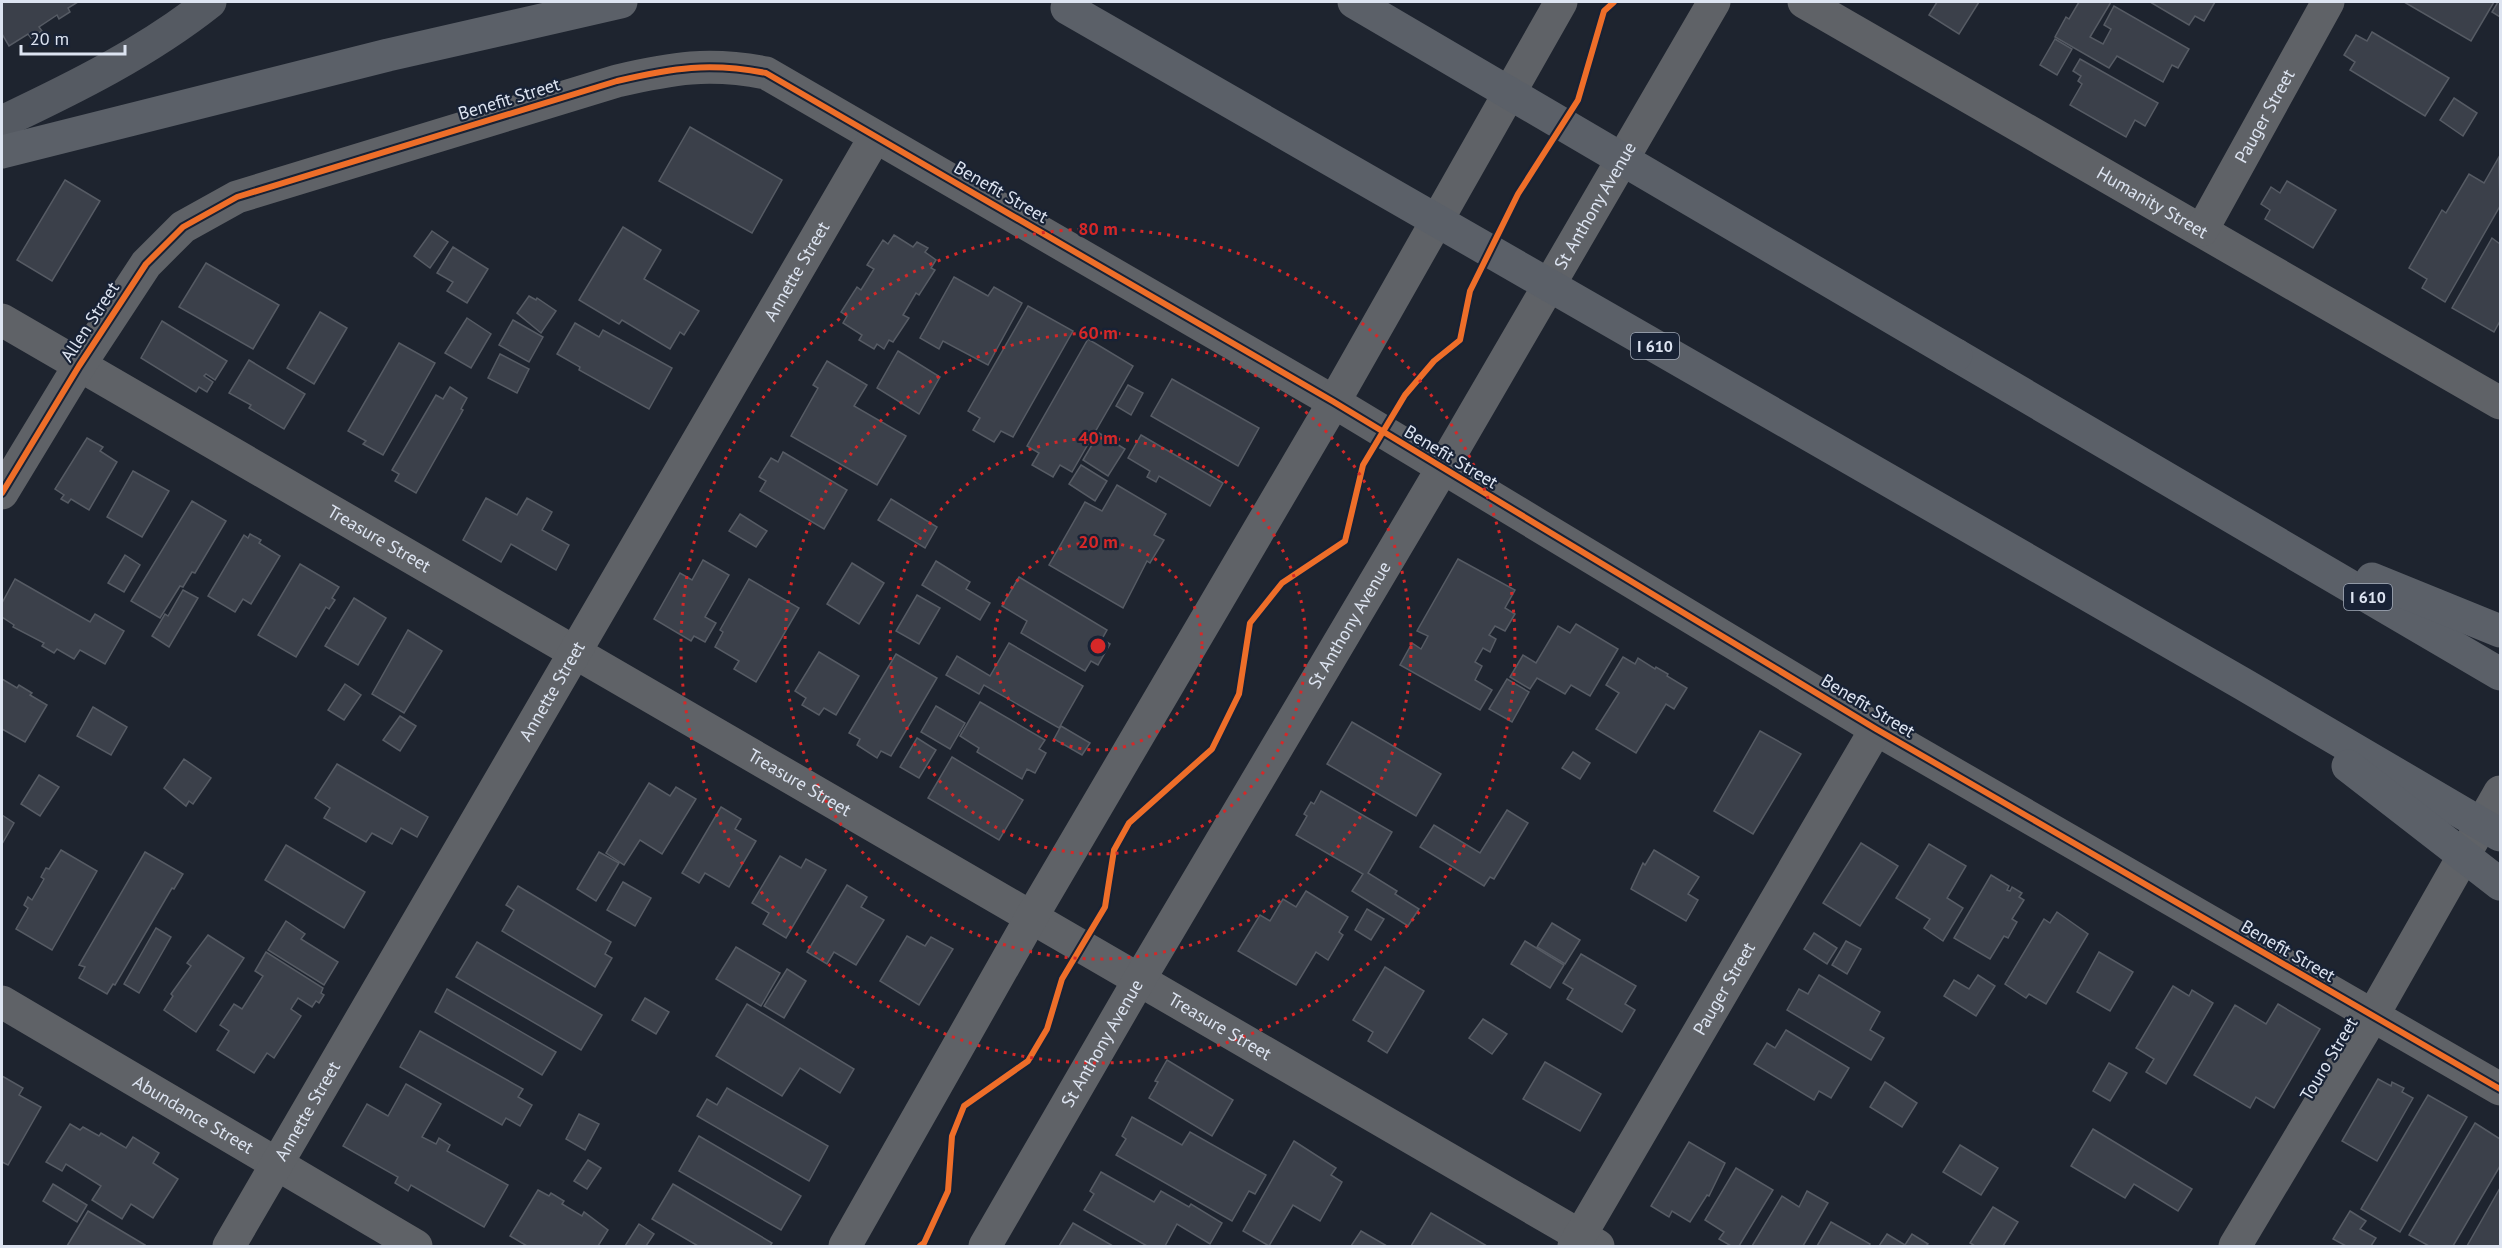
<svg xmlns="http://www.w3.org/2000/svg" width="2502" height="1248" font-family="'PT Sans',sans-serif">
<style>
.building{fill:#3b404a;stroke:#565b64;stroke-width:1.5}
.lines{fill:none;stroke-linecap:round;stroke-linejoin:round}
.minor{stroke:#5f6267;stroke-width:33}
.primary{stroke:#555a62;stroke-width:33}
.motorway{stroke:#5b6068;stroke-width:33}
.motorway-bridge{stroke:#5b6068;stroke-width:33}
.cycleway-casing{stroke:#182235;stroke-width:10}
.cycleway{stroke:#ee6e29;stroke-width:6}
.ring{fill:none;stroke:#d62828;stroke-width:3;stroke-dasharray:3 6}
.labels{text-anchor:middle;stroke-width:4.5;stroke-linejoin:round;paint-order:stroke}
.shield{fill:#182235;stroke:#a2aab9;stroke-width:1.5}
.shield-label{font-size:16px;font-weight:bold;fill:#dde4f1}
.street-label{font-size:18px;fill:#dde4f1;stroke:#182235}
.centre{fill:#d62828;stroke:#182235;stroke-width:3}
.ring-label{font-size:18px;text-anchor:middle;font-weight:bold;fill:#d62828;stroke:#182235;stroke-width:4.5;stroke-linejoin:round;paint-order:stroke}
</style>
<rect width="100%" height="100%" fill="#1e242f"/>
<g class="building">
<path d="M2,2H78L68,8L70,12L59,19L57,15L39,27L42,31L31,38L28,34L9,46L2,34Z"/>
<path d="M1937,2H1979L1959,34L1929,15Z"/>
<path d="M2079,2H2111L2090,37L2103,44L2111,29L2104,25L2114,6L2189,49L2178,68L2172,65L2163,82L2117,56L2109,68L2055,37L2066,17L2069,19Z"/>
<path d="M2150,2H2215L2204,21L2195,16L2189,25Z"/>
<path d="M2404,2H2494L2471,41Z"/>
<path d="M2498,2H2500V17L2492,12Z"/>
<path d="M2372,32L2449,78L2425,116L2350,70L2355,62L2344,55L2356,35L2367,41Z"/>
<path d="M2055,39L2072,49L2057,75L2040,65Z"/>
<path d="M2080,59L2158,103L2145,126L2135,120L2126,137L2070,105L2082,84L2078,81L2081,76L2073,71Z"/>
<path d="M2454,98L2477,113L2463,136L2440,120Z"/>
<path d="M690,127L782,180L752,233L659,181Z"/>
<path d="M2499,157L2500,206L2445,302L2422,288L2427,279L2409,268L2442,210L2446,213L2469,174L2484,183Z"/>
<path d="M65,180L100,201L52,281L17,260Z"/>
<path d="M2287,181L2336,210L2313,248L2265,219L2270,210L2261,204L2271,187L2280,193Z"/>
<path d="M623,227L661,250L644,279L699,311L684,335L680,332L670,349L622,320L619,324L579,300Z"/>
<path d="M432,231L448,242L430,268L414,256Z"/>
<path d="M894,235L913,247L917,242L928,248L925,252L936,260L931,268L935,270L919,295L916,293L903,315L909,318L893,342L889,340L884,349L877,344L874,349L859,340L862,335L843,323L847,316L841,312L857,287L861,290L874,269L867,265L883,240L888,244Z"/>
<path d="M2492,238L2500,244V321L2494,332L2452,308Z"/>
<path d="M453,247L488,269L467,303L447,291L453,282L437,273Z"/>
<path d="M206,263L279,305L253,349L179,307Z"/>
<path d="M954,277L988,296L994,287L1022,303L988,365L943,341L939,349L920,338Z"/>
<path d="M529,296L536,300L537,298L556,311L541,333L517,313Z"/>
<path d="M1028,306L1073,331L1013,437L1001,431L994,442L973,430L980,418L968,411Z"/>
<path d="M320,312L347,328L314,384L287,368Z"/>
<path d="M467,318L491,334L471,368L445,353Z"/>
<path d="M513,320L543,337L529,362L499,345Z"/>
<path d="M162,321L227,361L215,380L206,374L204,376L213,382L207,392L199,387L196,392L141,358Z"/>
<path d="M575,323L599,337L603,330L672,368L649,409L579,370L580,367L557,354Z"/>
<path d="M1088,339L1133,366L1072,472L1060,465L1053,477L1032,465L1039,453L1027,446Z"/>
<path d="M399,343L435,363L383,455L363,444L366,441L348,431Z"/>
<path d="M898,351L940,377L919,414L877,388Z"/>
<path d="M500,354L529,369L517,393L488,378Z"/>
<path d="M249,360L305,394L284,429L249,408L251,405L229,393Z"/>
<path d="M827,361L867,385L854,406L906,436L877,485L791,436L818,388L813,385Z"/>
<path d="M1172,379L1259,428L1238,466L1151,416Z"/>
<path d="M1128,385L1143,393L1131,415L1116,406Z"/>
<path d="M450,387L467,398L461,409L463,410L416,493L395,481L399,474L392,470L436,395L443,399Z"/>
<path d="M1099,433L1125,449L1108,476L1083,460Z"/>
<path d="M1141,435L1223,483L1210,506L1159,476L1156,482L1147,477L1150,471L1128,458Z"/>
<path d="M87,438L103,447L100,451L117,462L89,510L71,499L68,503L61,499L64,495L55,489Z"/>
<path d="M783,452L847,490L824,529L760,491L766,481L759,477L771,458L778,462Z"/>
<path d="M1081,465L1107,481L1095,501L1069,484Z"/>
<path d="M133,471L169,491L142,537L107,517Z"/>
<path d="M1117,485L1166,514L1154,535L1164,540L1150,563L1147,561L1123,608L1049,565L1085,502L1102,511Z"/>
<path d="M486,498L517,515L527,498L552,512L542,530L569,545L556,570L511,544L501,562L463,540Z"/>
<path d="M891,499L937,527L925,548L878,520Z"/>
<path d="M192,501L226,521L195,573L192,572L183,587L180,586L160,618L131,601Z"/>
<path d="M740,514L767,531L756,547L729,531Z"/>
<path d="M250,534L261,540L259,543L280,556L251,604L243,599L235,612L208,596L244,535L248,538Z"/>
<path d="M125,555L140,565L124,592L108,583Z"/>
<path d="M1458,559L1515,590L1505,608L1515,614L1505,631L1495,626L1489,635L1496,639L1490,652L1483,648L1475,662L1482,666L1475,680L1492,690L1480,710L1400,665L1412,643L1421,649L1428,636L1417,631Z"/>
<path d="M703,560L729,575L705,617L716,623L705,642L694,636L691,641L654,619L680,573L692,580Z"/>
<path d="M936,561L970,582L966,589L990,603L980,620L922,585Z"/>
<path d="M852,563L884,583L859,624L827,604Z"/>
<path d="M300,564L339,587L332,598L335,600L329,609L326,607L296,657L258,635Z"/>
<path d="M1019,577L1107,630L1102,639L1110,644L1098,665L1091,661L1085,671L1021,633L1027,621L1002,606Z"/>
<path d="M15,579L90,622L95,614L124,631L105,664L80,650L74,659L57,649L54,653L42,646L44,643L13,627L14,625L2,617V603Z"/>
<path d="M749,579L799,608L756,682L734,669L739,661L715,647L723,632L720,630Z"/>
<path d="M183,590L198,598L169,647L152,636L165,614L168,616Z"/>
<path d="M917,595L940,608L919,644L896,631Z"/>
<path d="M354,598L386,618L358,665L325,646Z"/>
<path d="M1576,624L1618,649L1590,696L1571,685L1565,694L1537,678L1530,689L1510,677L1523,655L1536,663L1558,626L1570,633Z"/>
<path d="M408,630L442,651L404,713L372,694Z"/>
<path d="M1009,643L1083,686L1059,728L984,685L979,694L946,675L957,656L990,676Z"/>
<path d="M819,652L859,676L836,715L824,708L819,715L802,705L806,698L795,691Z"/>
<path d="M896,654L937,678L891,756L881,751L877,758L857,745L860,739L849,733Z"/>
<path d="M1623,657L1635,664L1638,658L1655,669L1656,667L1668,674L1667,676L1687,688L1674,709L1666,704L1636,753L1596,729L1619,693L1606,685Z"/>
<path d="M2,679L17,688L19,685L32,693L30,695L47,705L25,742L2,729Z"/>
<path d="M1507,679L1529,692L1512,722L1489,709Z"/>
<path d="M345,684L361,695L344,720L328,710Z"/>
<path d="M980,702L1045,740L1039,749L1046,753L1035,773L1027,769L1022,779L977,752L979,748L960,736Z"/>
<path d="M936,706L965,723L950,749L921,732Z"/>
<path d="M93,707L127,727L111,755L77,736Z"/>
<path d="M400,716L416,726L400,751L383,740Z"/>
<path d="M1352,722L1441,774L1416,816L1327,764Z"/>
<path d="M1061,726L1090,743L1082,755L1054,739Z"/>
<path d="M1760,731L1801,754L1753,834L1714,811Z"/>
<path d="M917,738L936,750L919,778L900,767Z"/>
<path d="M1573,752L1590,763L1580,779L1562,768Z"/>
<path d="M952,757L1023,800L999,840L928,798Z"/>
<path d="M184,759L211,778L193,804L189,801L186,806L164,788Z"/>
<path d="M337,764L428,817L417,837L401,828L392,844L372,833L366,842L324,818L330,808L315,798Z"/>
<path d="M39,775L59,787L40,816L21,804Z"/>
<path d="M649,783L670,796L676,787L696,799L662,854L640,840L624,865L606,853Z"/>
<path d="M1321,791L1392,832L1368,873L1397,891L1395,894L1419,909L1408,926L1352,891L1363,874L1296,835L1307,816L1304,814L1311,802L1314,804Z"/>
<path d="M721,807L741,819L735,829L756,841L729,887L705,873L699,883L682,873Z"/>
<path d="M1507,810L1528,823L1494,879L1490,877L1484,886L1420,847L1434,825L1480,853Z"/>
<path d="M2,815L14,823L2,844Z"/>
<path d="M1861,843L1898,866L1860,926L1823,903Z"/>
<path d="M1929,844L1966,866L1947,898L1963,908L1943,941L1924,928L1930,919L1896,898Z"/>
<path d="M286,845L365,892L344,928L265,880Z"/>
<path d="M61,850L97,871L52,950L16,929L28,908L24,905L28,897L32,900L44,879L41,877L46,868L49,869Z"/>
<path d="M1654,850L1699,877L1688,894L1698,900L1686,921L1631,889L1643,863L1645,865Z"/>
<path d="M145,852L183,874L174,889L172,888L115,985L113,984L107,994L79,978L85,967L79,965Z"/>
<path d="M599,852L619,863L596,901L577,889Z"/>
<path d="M780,856L801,868L806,859L826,870L786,938L763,924L769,913L752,903Z"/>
<path d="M1991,875L2009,886L2007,890L2010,891L2012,887L2022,893L2019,897L2024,900L2012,919L2017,922L2008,938L2004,936L1990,959L1954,938Z"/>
<path d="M623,882L651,898L635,926L607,910Z"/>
<path d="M847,885L867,897L861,907L884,920L856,965L834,952L827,964L807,952Z"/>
<path d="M518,886L611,942L605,954L612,958L595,987L502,931L514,910L506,905Z"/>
<path d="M1306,891L1348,917L1339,932L1343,935L1328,960L1316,952L1296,985L1238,951L1260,915L1270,921L1283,899L1296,907Z"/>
<path d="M1367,909L1384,919L1371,940L1355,930Z"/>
<path d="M2057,912L2088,934L2046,1004L2029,994L2026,998L2005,984L2044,919L2050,923Z"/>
<path d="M286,921L305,934L301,939L338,962L324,985L268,950Z"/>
<path d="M1552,923L1580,940L1565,964L1537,947Z"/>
<path d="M156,928L171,937L139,993L124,984Z"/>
<path d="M1814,933L1837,948L1827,964L1804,949Z"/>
<path d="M208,935L244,958L196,1032L164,1010L173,996L171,994L191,966L187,963Z"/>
<path d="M907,936L925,946L931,937L953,949L919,1005L880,981Z"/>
<path d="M1525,941L1564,965L1550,988L1511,964Z"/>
<path d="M1846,941L1861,949L1847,974L1832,965Z"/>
<path d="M477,942L602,1015L581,1050L456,977Z"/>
<path d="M736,947L780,973L761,1006L716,979Z"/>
<path d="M266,952L323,988L321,993L324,995L319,1003L316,1001L312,1007L298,998L291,1009L301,1016L274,1058L267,1053L254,1073L217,1050L229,1031L220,1025L234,1004L242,1009L263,976L255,971Z"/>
<path d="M2099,952L2133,972L2110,1011L2077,992Z"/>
<path d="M1581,954L1636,986L1625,1004L1635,1010L1622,1032L1567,999L1573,989L1563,983Z"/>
<path d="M1385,967L1424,991L1387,1053L1368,1041L1373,1032L1353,1020Z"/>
<path d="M787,969L806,981L784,1018L764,1006Z"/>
<path d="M1819,975L1880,1012L1870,1030L1884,1038L1871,1060L1787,1010L1799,989L1808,994Z"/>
<path d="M1978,975L1995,986L1976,1016L1944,996L1954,980L1969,989Z"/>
<path d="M2173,986L2189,996L2192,990L2213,1003L2166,1084L2146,1072L2154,1059L2136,1048Z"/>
<path d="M447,989L556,1052L542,1075L435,1012Z"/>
<path d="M645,998L669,1012L656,1034L632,1020Z"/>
<path d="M747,1004L854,1069L840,1093L800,1068L782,1096L716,1056Z"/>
<path d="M2278,1004L2320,1029L2274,1108L2256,1097L2250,1108L2194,1075L2235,1005L2266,1024Z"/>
<path d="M1483,1019L1507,1034L1492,1054L1469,1038Z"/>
<path d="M1786,1030L1849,1068L1831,1098L1819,1091L1814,1100L1754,1064L1767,1043L1775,1048Z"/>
<path d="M420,1031L523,1089L518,1097L532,1105L520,1126L506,1118L502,1125L400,1067Z"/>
<path d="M1167,1060L1233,1100L1212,1136L1149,1098L1158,1082L1155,1081Z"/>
<path d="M1545,1062L1601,1094L1580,1131L1523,1099Z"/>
<path d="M2109,1063L2127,1073L2110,1101L2093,1091Z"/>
<path d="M2,1076L23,1088L19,1095L41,1107L8,1165L2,1162Z"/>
<path d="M2378,1079L2391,1086L2392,1082L2404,1088L2402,1092L2413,1098L2377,1161L2342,1141Z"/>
<path d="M1885,1082L1917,1103L1902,1127L1870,1107Z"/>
<path d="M406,1084L441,1104L422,1137L436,1144L439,1138L450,1145L447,1151L508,1185L484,1227L411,1185L408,1191L395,1183L398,1177L343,1146L367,1104L388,1116Z"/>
<path d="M727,1088L828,1146L809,1181L697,1116L707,1099L717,1105Z"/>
<path d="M2428,1095L2467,1117L2400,1232L2361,1209Z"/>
<path d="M579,1114L599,1124L585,1150L566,1139Z"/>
<path d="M1132,1117L1182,1145L1190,1132L1266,1175L1255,1194L1249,1191L1232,1221L1116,1155L1126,1139L1122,1136Z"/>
<path d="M2475,1123L2500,1139V1166L2453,1246H2429L2409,1235Z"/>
<path d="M70,1124L80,1130L83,1127L99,1136L101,1133L126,1148L133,1137L159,1153L153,1163L178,1179L153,1218L131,1204L122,1219L92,1200L101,1186L66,1164L62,1171L46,1162Z"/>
<path d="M2093,1129L2192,1189L2178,1211L2134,1184L2125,1198L2071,1166Z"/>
<path d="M699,1136L801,1196L781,1230L679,1171Z"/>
<path d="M1294,1141L1336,1168L1331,1175L1342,1182L1320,1221L1293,1205L1269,1246L1243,1231Z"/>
<path d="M1689,1142L1725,1163L1709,1196L1707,1195L1690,1222L1672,1211L1669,1217L1651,1206Z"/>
<path d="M1960,1145L1998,1168L1981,1195L1943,1172Z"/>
<path d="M588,1160L601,1168L587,1189L574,1181Z"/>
<path d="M1736,1168L1773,1190L1739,1246H1731L1719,1239L1724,1232L1705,1220Z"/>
<path d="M1101,1172L1154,1202L1161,1191L1189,1207L1191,1204L1222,1223L1210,1244L1177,1224L1165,1246H1147L1084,1210L1094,1194L1090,1191Z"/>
<path d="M53,1184L87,1205L77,1222L43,1201Z"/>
<path d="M673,1184L772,1243L770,1246H698L652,1219Z"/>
<path d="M2500,1188V1246H2467Z"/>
<path d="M538,1190L549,1196L551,1193L564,1201L562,1204L582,1216L584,1212L608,1230L598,1246H527L510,1236Z"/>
<path d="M1807,1191L1828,1203L1803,1246H1752L1782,1196L1799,1207Z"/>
<path d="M1993,1207L2018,1222L2003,1246H1975L1970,1243Z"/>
<path d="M88,1211L145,1245L144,1246H67Z"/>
<path d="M2350,1211L2366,1221L2360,1229L2376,1238L2371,1246H2346L2333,1239Z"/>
<path d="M1431,1213L1487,1246H1411Z"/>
<path d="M1831,1222L1870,1244L1869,1246H1817Z"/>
<path d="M1073,1223L1113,1246H1059Z"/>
<path d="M639,1224L654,1234L646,1246H625Z"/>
<path d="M1361,1231L1387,1246H1351Z"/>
<path d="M1887,1234L1905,1245L1912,1234L1928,1244L1926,1246H1879Z"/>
</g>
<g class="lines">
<g class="minor">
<path id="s1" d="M1804,2L2500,403"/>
<path id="s2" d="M2202,230L2328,2"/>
<path id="s3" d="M2,320L1598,1246"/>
<path d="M2,493L79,366L146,264L183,227L237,197L617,81C673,68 709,62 766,73L1334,402L1876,729L2500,1089"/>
<path id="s4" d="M2,1002L416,1246"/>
<path id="s5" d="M229,1246L875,137"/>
<path d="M845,1246L1031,918L1334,402L1561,2"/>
<path id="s6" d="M985,1246L1139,980L1442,469L1714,2"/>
<path id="s7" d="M1574,1246L1876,729"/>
<path d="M2235,1246L2372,1017L2500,792"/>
</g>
<path class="primary" d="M2,122C74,88 147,52 210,2"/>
<g class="motorway">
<path d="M2,152L388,55L621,2"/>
<path d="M1956,355L2500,674"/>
<path d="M2372,579L2500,631"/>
</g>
<g class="motorway-bridge">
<path d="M1354,2L1956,355"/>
<path d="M1067,8L2243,684L2500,835"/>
<path d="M2348,766L2500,884"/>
</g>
<g class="cycleway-casing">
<g id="cycleway">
<path d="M2,493L79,366L146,264L183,227L237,197L617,81C673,68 709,62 766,73L1334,402L1876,729L2500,1089"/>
<path d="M920,1246L924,1243L948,1191L952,1136L964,1106L1028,1061L1047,1029L1062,979L1105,907L1114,850L1129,823L1212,749L1239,694L1250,623L1282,583L1345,541L1363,465L1405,395L1434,361L1460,340L1470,291L1518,194L1578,100L1604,11L1614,2"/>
</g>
</g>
<use href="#cycleway" class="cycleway"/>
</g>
<g class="ring">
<circle cx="1098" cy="646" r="104"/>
<circle cx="1098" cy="646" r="208"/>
<circle cx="1098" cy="646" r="313"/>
<circle cx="1098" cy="646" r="417"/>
</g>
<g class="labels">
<g class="shield">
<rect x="1631" y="333" width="48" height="26" rx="4.5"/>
<rect x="2344" y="584" width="48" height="26" rx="4.5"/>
</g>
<g class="shield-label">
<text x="1655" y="352">I 610</text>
<text x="2368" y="603">I 610</text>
</g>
<g class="street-label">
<text transform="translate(509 99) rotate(-17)" y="6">Benefit Street</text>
<text dy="6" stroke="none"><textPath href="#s2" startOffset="130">Pauger Street</textPath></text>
<text transform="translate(1001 192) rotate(30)" y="6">Benefit Street</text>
<text dy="6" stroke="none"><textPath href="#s1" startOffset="402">Humanity Street</textPath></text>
<text dy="6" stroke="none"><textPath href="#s6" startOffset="1206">St Anthony Avenue</textPath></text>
<text dy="6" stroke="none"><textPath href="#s5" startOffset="1128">Annette Street</textPath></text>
<text transform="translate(90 322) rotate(-57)" y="6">Allen Street</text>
<text transform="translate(1451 457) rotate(31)" y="6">Benefit Street</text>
<text dy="6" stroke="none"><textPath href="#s3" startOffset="436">Treasure Street</textPath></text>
<text dy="6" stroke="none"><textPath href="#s6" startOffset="720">St Anthony Avenue</textPath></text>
<text dy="6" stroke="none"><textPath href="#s5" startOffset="642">Annette Street</textPath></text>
<text transform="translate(1868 706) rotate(31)" y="6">Benefit Street</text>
<text dy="6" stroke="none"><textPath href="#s3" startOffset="922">Treasure Street</textPath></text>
<text transform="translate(2288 951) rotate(30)" y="6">Benefit Street</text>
<text dy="6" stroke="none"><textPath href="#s7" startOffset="298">Pauger Street</textPath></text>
<text dy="6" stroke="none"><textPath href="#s3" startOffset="1408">Treasure Street</textPath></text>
<text dy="6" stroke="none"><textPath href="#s6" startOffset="234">St Anthony Avenue</textPath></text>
<text transform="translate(2329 1059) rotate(-59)" y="6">Touro Street</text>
<text dy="6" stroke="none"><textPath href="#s5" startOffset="156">Annette Street</textPath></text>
<text dy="6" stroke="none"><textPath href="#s4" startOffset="222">Abundance Street</textPath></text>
</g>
</g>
<circle cx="1098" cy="646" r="9" class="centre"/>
<g class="ring-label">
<text x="1098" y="235">80 m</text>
<text x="1098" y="339">60 m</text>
<text x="1098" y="444">40 m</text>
<text x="1098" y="548">20 m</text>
</g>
<rect width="2502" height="1248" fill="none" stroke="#dde4f1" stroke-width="6"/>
<path d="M21 45v9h104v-9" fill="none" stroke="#dde4f1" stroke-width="3"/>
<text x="30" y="45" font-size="18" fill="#dde4f1" stroke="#182235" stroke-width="4.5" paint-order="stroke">20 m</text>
</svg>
